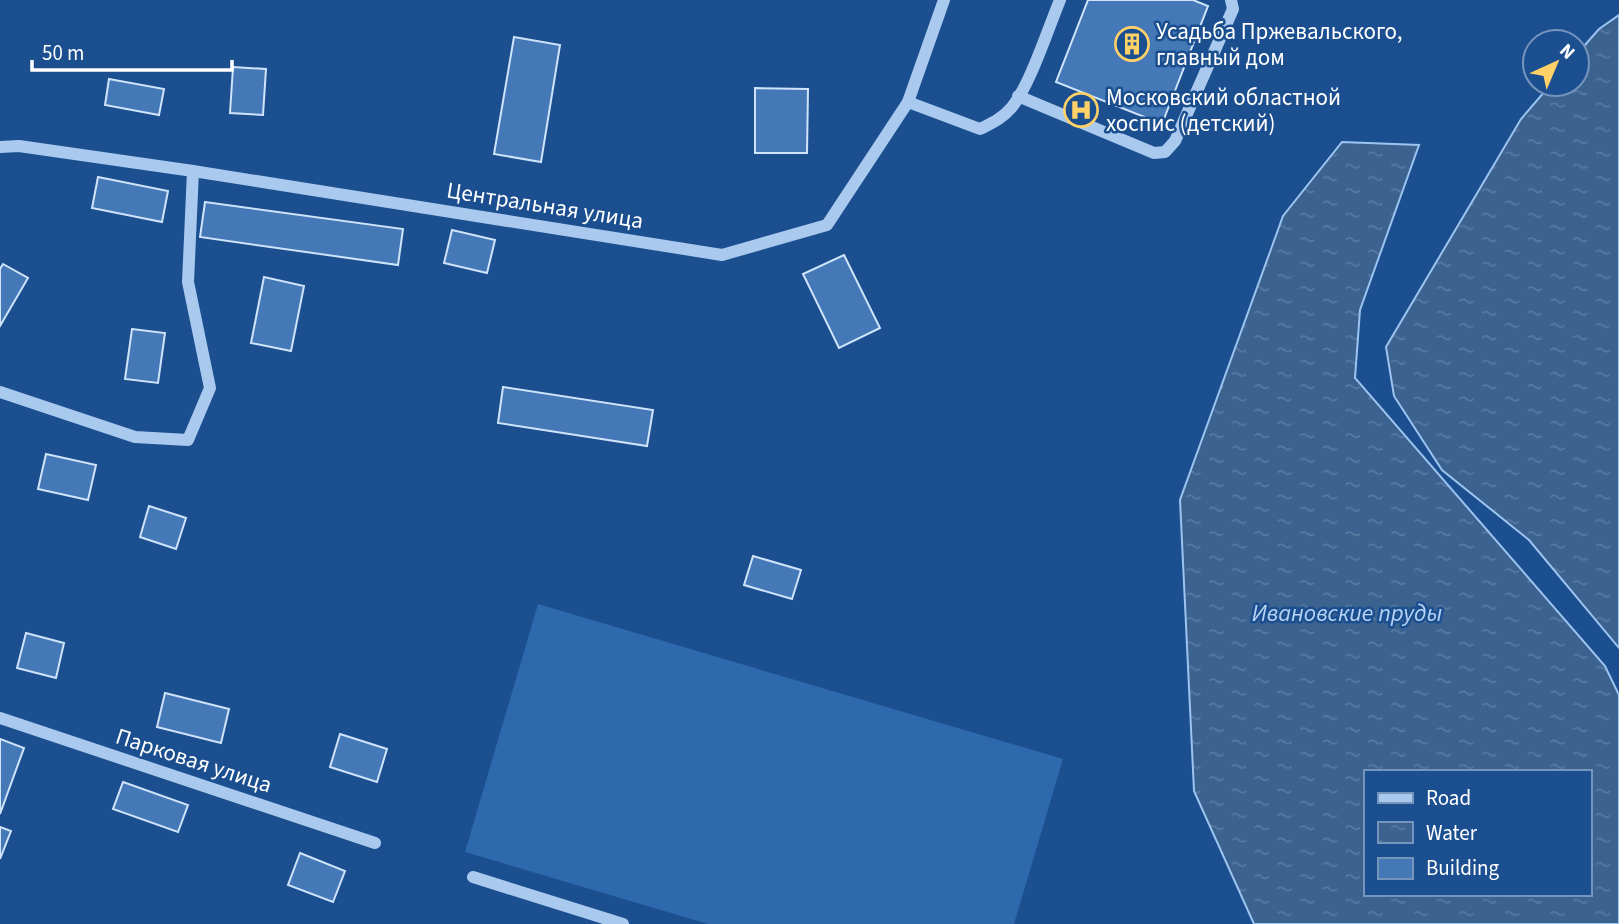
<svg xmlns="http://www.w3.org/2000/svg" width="1619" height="924" font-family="'Source Sans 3',sans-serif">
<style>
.garden{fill:#2e69ad}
.water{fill:url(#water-ripples);stroke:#9cc4f0;stroke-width:2;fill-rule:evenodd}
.building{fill:#4478b7;stroke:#cfe3fa;stroke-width:2}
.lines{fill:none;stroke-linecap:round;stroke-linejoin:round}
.minor{stroke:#a9c9ee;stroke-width:12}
.labels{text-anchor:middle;stroke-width:5;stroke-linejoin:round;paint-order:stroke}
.poi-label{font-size:23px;fill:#fff;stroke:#1b4f8f;text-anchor:start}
.street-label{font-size:23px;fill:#fff;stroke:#1b4f8f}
.water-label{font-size:24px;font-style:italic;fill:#b5d3f5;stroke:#1b4f8f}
</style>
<defs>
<pattern id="water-ripples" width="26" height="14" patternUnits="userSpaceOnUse" patternTransform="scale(1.75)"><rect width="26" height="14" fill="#3c6290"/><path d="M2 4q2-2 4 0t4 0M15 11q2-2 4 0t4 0" fill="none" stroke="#597aa1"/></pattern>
</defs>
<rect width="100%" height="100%" fill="#1b4f8f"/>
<path class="garden" d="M538,604L1063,759L1014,924H708L465,852Z"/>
<g class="water">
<path d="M1619,15V648L1529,540L1442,470L1394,396L1386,347L1521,119L1551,84H1577V54L1599,29Z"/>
<path d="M1342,142L1419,145L1360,310L1355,378L1605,666L1619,695V924H1254L1194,791L1180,500L1283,216ZM1365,772H1589V894H1365Z"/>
</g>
<g class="building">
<path d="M1088,0H1193L1208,6L1162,124L1056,82Z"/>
<path d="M514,37L560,45L541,162L494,154Z"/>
<path d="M233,67L266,69L263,115L230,113Z"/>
<path d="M109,79L164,89L159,115L105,105Z"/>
<path d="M755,88L808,89L807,153H755Z"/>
<path d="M98,177L168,191L162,222L92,208Z"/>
<path d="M205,202L403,229L398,265L200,237Z"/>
<path d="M452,230L495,240L487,273L444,263Z"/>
<path d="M844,255L880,328L839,348L803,274Z"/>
<path d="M3,264L28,278L0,326V269Z"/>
<path d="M264,277L304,286L291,351L251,343Z"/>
<path d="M132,329L165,333L158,383L125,379Z"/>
<path d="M503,387L653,410L647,446L498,423Z"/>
<path d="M46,454L96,465L88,500L38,489Z"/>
<path d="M149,506L186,518L176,549L140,537Z"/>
<path d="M753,556L801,570L792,599L744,585Z"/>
<path d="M26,633L64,643L56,678L17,668Z"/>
<path d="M165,693L229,709L221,743L157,727Z"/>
<path d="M340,734L387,749L377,782L330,767Z"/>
<path d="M0,739L24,748L0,814Z"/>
<path d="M123,782L188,805L178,832L113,809Z"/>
<path d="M0,827L11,831L0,859Z"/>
<path d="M300,853L345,871L333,902L288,885Z"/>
</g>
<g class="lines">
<g class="minor">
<path d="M1018,96L1154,153L1165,152L1175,141L1233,9L1231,0"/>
<path d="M908,102L980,129C992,123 1003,118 1012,107C1030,85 1048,29 1060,0"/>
<path d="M0,147L19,146L193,171L722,255L827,225L908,102L944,0"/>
<path d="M0,392L135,437L188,440L210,388L188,282L193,171"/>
<path d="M0,718L375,843"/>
<path d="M473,877L623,924"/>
</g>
</g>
<defs>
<g id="building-ring" transform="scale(1.75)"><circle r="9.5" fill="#1b4f8f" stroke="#ffd166" stroke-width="1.5"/><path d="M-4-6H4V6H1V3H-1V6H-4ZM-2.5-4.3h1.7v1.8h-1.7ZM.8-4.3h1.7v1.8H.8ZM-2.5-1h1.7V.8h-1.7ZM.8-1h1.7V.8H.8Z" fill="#ffd166"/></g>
<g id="hospital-ring" transform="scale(1.75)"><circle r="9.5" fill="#1b4f8f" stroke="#ffd166" stroke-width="1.5"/><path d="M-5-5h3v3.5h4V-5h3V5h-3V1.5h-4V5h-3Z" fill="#ffd166"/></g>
</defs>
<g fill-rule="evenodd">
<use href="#building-ring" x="1132" y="44"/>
<use href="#hospital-ring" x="1081" y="110"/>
</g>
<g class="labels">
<g class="poi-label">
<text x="1156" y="39">Усадьба Пржевальского,<tspan x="1156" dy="26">главный дом</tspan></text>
<text x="1106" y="105">Московский областной<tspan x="1106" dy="26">хоспис (детский)</tspan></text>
</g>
<g class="street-label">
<text transform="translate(545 205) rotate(9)" y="8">Центральная улица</text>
<text transform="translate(194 760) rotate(18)" y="8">Парковая улица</text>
</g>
<g class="water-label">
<text x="1347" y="621">Ивановские пруды</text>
</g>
</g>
<rect x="1364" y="770" width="228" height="126" fill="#1b4f8f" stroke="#7695bc" stroke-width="2"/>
<rect x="1378" y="793" width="35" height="10" fill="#a9c9ee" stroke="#7695bc" stroke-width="2"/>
<text x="1426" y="805" font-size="21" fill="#ffffff">Road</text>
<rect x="1378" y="822" width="35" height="21" fill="url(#water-ripples)" stroke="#7695bc" stroke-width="2"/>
<text x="1426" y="840" font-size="21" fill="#ffffff">Water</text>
<rect x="1378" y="858" width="35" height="21" fill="#4478b7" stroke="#7695bc" stroke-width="2"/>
<text x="1426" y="875" font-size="21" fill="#ffffff">Building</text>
<g transform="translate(1556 63) rotate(44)"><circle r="33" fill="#1b4f8f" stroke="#7695bc" stroke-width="2"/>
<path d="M0-5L12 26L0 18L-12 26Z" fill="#ffd166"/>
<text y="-10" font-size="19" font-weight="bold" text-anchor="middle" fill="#ffffff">N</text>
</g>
<path d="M32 60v10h200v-10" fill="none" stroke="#ffffff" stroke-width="3.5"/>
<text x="42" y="60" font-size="21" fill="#ffffff" stroke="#1b4f8f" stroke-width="5" paint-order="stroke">50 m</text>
</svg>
